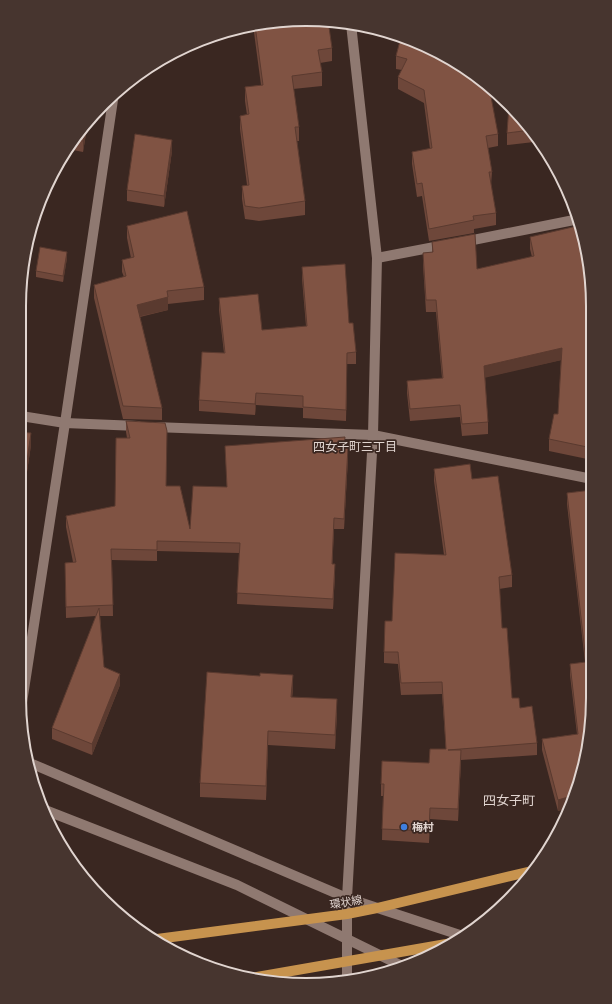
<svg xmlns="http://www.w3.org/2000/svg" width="612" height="1004" font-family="Raleway,'Noto Sans JP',sans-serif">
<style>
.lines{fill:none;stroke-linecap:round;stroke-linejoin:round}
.minor{stroke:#8f7971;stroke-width:10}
.major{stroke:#c7934e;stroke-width:10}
.wall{fill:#6e473a}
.shaded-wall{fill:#5a3a2f}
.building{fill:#805343;stroke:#5a3a2f}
.shop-dot{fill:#3f7fe0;stroke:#3a2721;stroke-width:1.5}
.labels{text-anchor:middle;stroke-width:3.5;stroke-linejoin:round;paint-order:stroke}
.poi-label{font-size:11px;font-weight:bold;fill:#e1d5d0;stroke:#3a2721;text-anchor:start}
.street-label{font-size:11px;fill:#e1d5d0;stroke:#3a2721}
.neighbourhood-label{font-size:12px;fill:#e1d5d0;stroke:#3a2721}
.quarter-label{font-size:13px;fill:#e1d5d0;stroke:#3a2721}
.rim{fill:none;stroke:#e1d5d0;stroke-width:2}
</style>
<rect width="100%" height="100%" fill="#3a2721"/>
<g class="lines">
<g class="minor">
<path d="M463,242L574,220H579"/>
<path d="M377,258L445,245"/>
<path d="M21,416L65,423L138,426"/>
<path d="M154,427L373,435L592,479"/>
<path d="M21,709L65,423L114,93"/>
<path d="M30,763L347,898L466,937"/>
<path d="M45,810L237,885L404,967"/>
<path d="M347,978V898L373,435L377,258L351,24"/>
</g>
<g class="major">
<path d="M157,939L347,914L377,908L536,870"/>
<path d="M257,977L452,943"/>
</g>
</g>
<g class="wall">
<path d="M268,21L332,48V61L320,63L322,72V86L293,89L299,127V141H297L305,201V215L259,221L245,219L242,199V186L247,185L240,129V116L247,115L245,101V87L261,85L253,25Z"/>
<path d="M401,37L498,134V146L488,148L492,172L491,185L496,213V225L474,229V233L429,241L422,196L417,197L412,164V152L430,149L424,103L398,89V77L402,70L396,69V56Z"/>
<path d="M522,117L540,142H534L507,145V133Z"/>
<path d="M88,121L83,152L68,149L78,131Z"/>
<path d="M172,151L164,207L127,201V190Z"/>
<path d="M127,226L204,287V300L168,304V310L140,317L162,408V420L123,419L94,298V285L124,277L122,272V260L131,258L127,238Z"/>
<path d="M530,237L592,287V460L549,451V439L558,414L561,360L485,377L488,422V434L462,436L460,417L410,421L407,393V381L442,378L436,312H426L423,265V253L432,252V242L477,269L532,257L530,249Z"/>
<path d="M67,258L63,282L36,277V271Z"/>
<path d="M302,267L349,323L356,352V364H347L346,421L303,418V408L256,405L255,415L199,411V400L224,353L219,310V298L262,330L306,326L302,279Z"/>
<path d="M126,421L166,486L190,529L227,487L225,446L345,447L348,458L344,529H334L332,564L335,574L333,609L237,604L239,553L157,551V561L112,560L113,616H100L104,667L120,685L92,755L52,739V728L96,616L66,618L65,563L73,562L66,527V516L115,506L127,438L126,432Z"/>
<path d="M21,432L31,445L21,512H20Z"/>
<path d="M434,469L472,479L512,575V587L499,589L502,628L512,698L520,708L537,743V755L461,760L458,821L430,819L429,843L382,840L383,796H381V784L429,763L446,749L442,694L401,695L398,664L384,663V652L392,621L444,555L434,481Z"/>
<path d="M592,490L591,735L571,807L558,811L542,750V739L577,734L570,675V664L585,662L567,504V493Z"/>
<path d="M293,689L292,697L337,713L335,749L268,745L266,800L200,797V783Z"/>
</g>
<g class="shaded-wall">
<path d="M88,121L83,152V141L86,123Z"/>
<path d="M172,140V151L164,207V196Z"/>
<path d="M67,252V258L63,282V276Z"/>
<path d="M168,297V310L137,317V305Z"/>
<path d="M562,348V360L484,378V366Z"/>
<path d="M347,353V364L346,421V410Z"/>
<path d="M256,393V405L255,415V404Z"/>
<path d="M31,433V445L21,512V501Z"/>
<path d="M348,447V458L344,529V519Z"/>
<path d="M334,518V529L332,574V564Z"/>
<path d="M335,564V574L333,609V599Z"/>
<path d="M120,674V685L92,755V744Z"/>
<path d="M293,675V689L291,711V697Z"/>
<path d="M337,699V713L335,749V735Z"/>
<path d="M268,731V745L266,800V786Z"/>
<path d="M461,750V762L458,821V809Z"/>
<path d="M575,795L571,807L558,811V800Z"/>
<path d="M430,808V819L429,843V831Z"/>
</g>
<g class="building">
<path d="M325,20H328L332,48L318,50L322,72L292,76L299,127H295L305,201L259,208L245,206L242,186L249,185L240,116L249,114L245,87L263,85L255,25L268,21Z"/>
<path d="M401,37L433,48L481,78L489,86L498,134L486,136L492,172H489L496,213L473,216L474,220L429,229L422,183L417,184L412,152L432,148L424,90L398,77L407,59L396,56Z"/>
<path d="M509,105L522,117L531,130L507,133Z"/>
<path d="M86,123L83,141L74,139L78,131Z"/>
<path d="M135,134L172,140L164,196L127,190Z"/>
<path d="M187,211L204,287L167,291L168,297L137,305L162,408L123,406L94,285L126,276L122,260L134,257L127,226Z"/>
<path d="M581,225L583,232L592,287V448L549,439L554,414H558L562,348L484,366L488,422L462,424L460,405L410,409L407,381L443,378L436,300H426L423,253L433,252L432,242L475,234L477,269L534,256L530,237Z"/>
<path d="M40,247L67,252L63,276L36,271Z"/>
<path d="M345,264L349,323H353L356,352L347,353L346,410L303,407V396L256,393L255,404L199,400L202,352L225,353L219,298L258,294L262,330L307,326L302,267Z"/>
<path d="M126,421L165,423L167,431L166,486H180L190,529L193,486L227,487L225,446L345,437L344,447H348L344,519L334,518L332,564H335L333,599L237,593L240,543L157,541V550L111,549L113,605L66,607L65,563L76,562L66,516L115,506L116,438H130Z"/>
<path d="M21,432L31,433L21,501H20Z"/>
<path d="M470,464L472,479L498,476L512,575L499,577L502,628H507L512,698H519L520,708L532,706L537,743L448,750H461L458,809L430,808L429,831L382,829L384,784H381L382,761L429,763L430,749H446L442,682L401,683L398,652H384L385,621H392L395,553L446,555L434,469Z"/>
<path d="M592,490L591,735L575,795L558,800L542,739L578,734L570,664L586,662L567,493Z"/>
<path d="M99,608L104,667L120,674L92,744L52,728Z"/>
<path d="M207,672L260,676V673L293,675L291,697L337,699L335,735L268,731L266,786L200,783Z"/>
</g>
<circle class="shop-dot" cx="404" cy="827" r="4"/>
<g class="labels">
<g class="poi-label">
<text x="412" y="831">梅村</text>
</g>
<g class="street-label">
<text transform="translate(346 902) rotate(-10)" y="4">環状線</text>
</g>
<g class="neighbourhood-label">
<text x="355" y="451">四女子町三丁目</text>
</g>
<g class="quarter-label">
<text x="509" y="805">四女子町</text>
</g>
</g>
<path d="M0 0H612V1004H0ZM306 26H306A280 280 0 0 1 586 306V698A280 280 0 0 1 306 978H306A280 280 0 0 1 26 698V306A280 280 0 0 1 306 26Z" fill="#47352f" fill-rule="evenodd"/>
<path class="rim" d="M306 26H306A280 280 0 0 1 586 306V698A280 280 0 0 1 306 978H306A280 280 0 0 1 26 698V306A280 280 0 0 1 306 26Z"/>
</svg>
